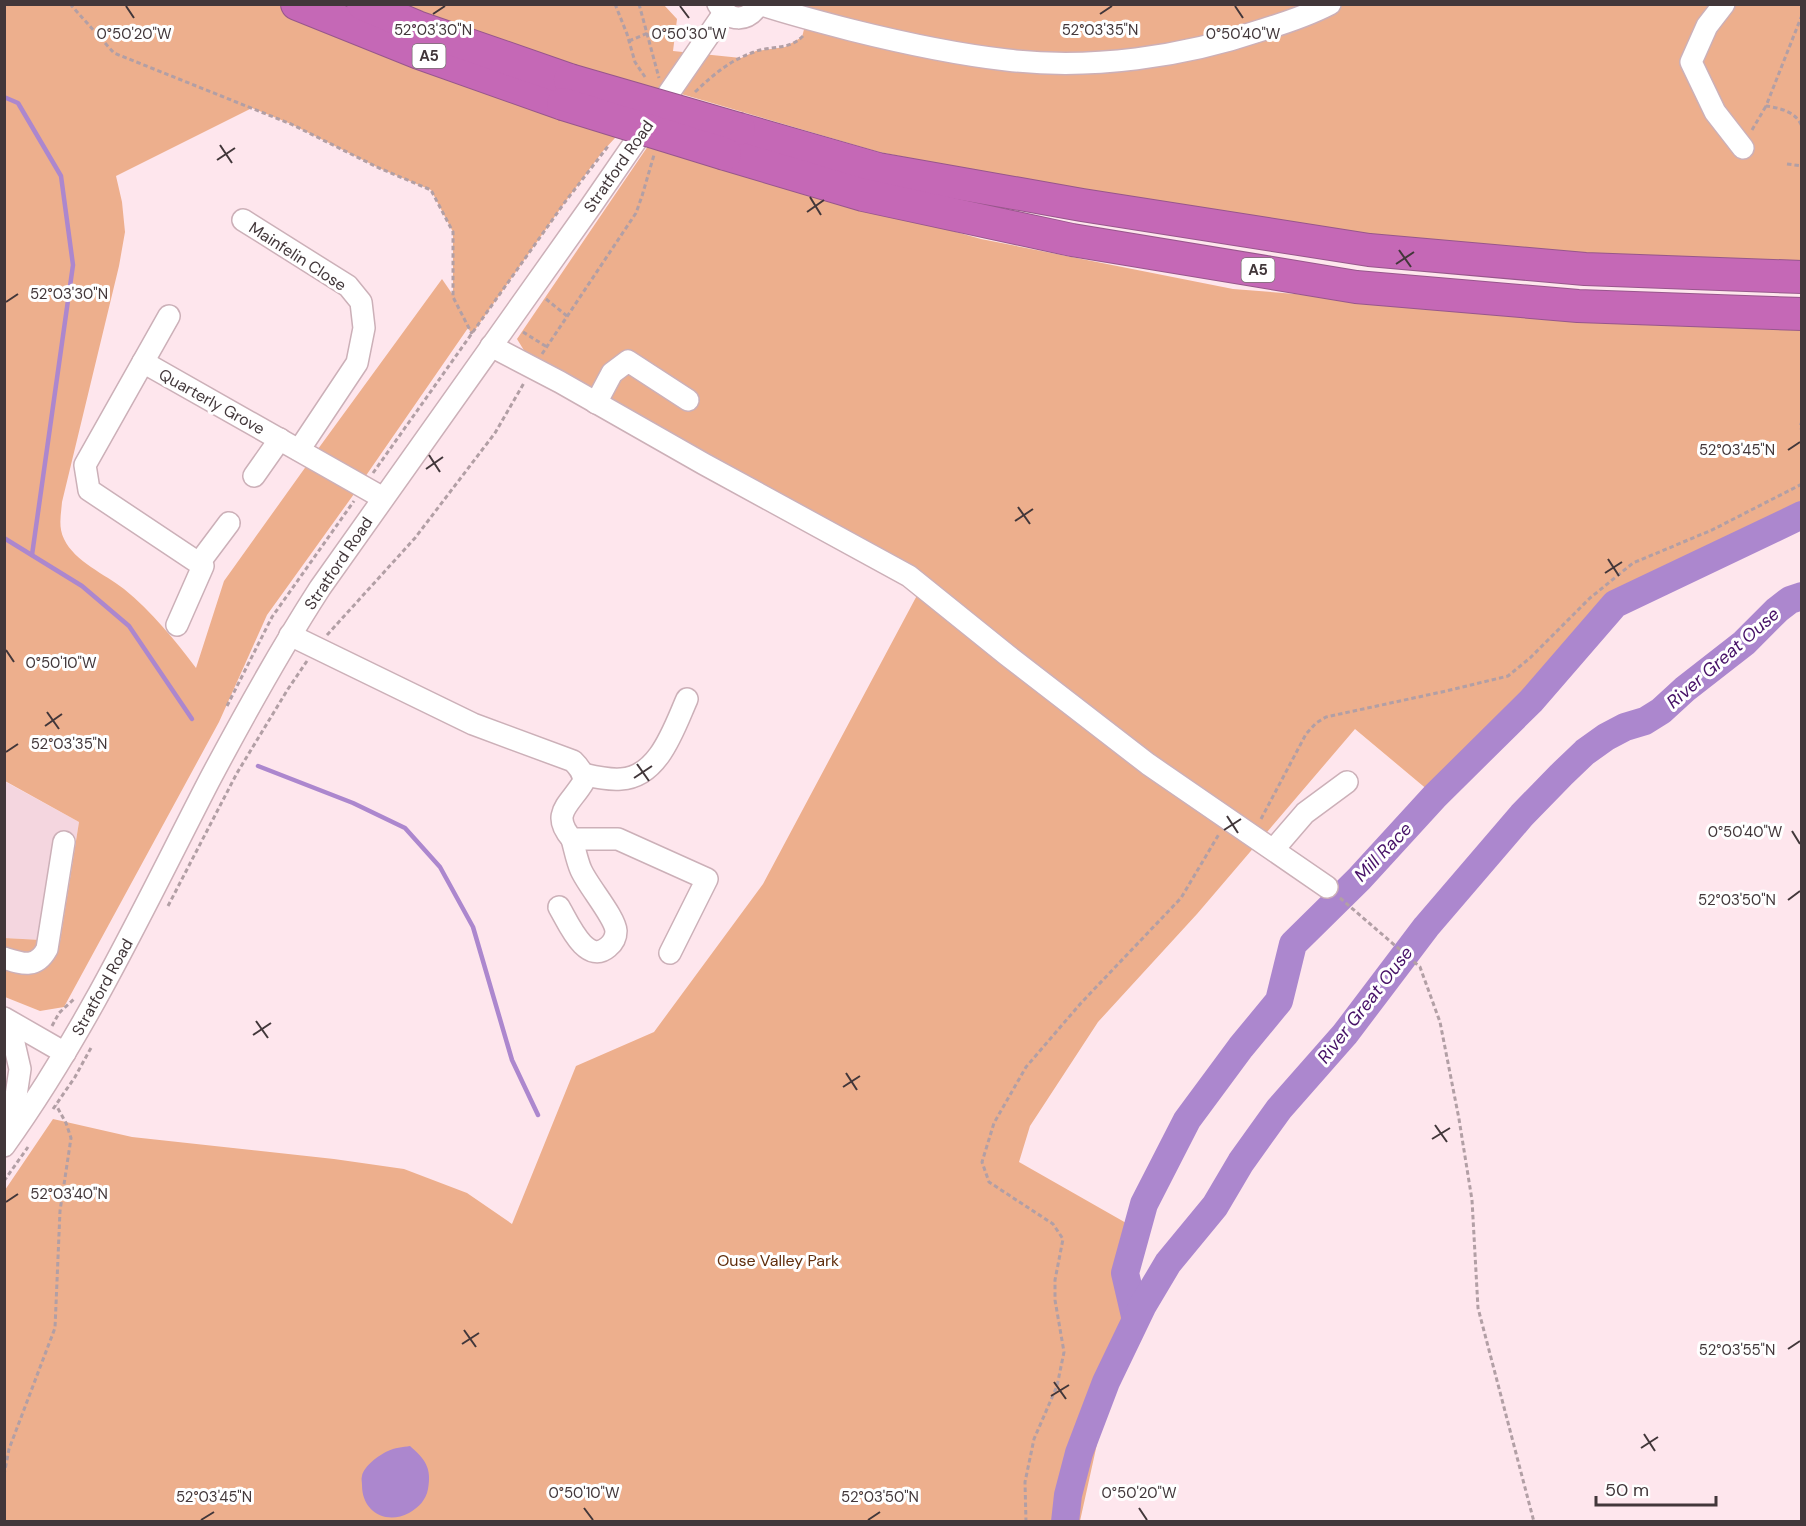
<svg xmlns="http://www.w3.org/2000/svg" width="1806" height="1526" font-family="'DM Sans',sans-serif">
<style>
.built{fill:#f4d6df}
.green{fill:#edaf8d}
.water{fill:#ac87ce}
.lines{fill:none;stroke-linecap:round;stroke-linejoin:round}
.stream{stroke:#ac87ce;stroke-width:4.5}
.river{stroke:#ac87ce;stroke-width:28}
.minor-casing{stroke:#ccb0b8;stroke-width:24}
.highway-casing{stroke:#97578b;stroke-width:34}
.path{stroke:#b29fa5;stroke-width:3;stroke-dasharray:4.5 3;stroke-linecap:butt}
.minor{stroke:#fff;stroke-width:21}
.highway{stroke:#c568b6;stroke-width:32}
.highway-bridge-casing{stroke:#97578b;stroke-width:34;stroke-linecap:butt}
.highway-bridge{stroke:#c568b6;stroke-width:32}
.ticks{fill:none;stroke:#42373a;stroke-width:2}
.labels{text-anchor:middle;stroke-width:6;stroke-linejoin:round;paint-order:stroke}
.shield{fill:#fff;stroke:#7b7375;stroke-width:1.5}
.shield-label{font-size:15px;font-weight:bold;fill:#42373a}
.street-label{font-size:16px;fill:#42373a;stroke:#fff}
.park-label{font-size:16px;fill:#602e0d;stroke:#fff}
.water-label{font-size:18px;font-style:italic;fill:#461167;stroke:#fff}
.ticks-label{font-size:15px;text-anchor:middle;fill:#42373a;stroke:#fff;stroke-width:6;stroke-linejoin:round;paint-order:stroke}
</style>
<rect width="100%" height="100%" fill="#fee6ed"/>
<path class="built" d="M4,781L79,822L60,941L5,938Z"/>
<g class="green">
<path d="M5,5H664L677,19L673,51L741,58L756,51L785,47L802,37L807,18L759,5H1801V263H1725L1419,244L1095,194L879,152L661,88L603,151L565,202L472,334L468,328L365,477L318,449L442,279L453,295V232L431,190L379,168L291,124L252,108L116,176L122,202L125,232L119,266L62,502C61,515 58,527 64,539C75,562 105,574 124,589C152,612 175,640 196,668L224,581L307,465L354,494L267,615L219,722L64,1007L40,1011L5,997L4,938L60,941L79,822L5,781Z"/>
<path d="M648,146L981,239L1233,289L1411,303L1801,315V515L1615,604L1531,701L1435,796L1355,729L1197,914L1098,1022L1030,1126L1019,1162L1149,1236L1134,1276L1080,1521L5,1522V1190L53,1119L132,1137L334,1159L404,1169L467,1193L512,1224L576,1066L654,1032L763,884L922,586L525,352L517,339Z"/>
</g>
<path class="water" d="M410,1446C425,1459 432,1468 428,1489C426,1500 419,1507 409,1513C386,1525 362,1512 362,1485C362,1482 361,1479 362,1476C364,1466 379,1455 388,1451C394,1448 403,1447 410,1446Z"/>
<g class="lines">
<g class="stream">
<path d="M4,97L18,103L61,176L73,265L32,555"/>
<path d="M4,538L82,586L129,626L192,719"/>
<path d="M258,766L353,803L405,828L440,867L473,927L512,1060L538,1115"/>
</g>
<g class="river">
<path d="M1135,1316L1125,1273L1144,1204L1187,1120L1241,1047L1279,1001L1293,944L1359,879L1435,796L1531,701L1615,604L1802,515"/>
<path d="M1065,1522L1068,1495L1079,1453L1106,1382L1143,1305L1168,1263L1215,1206L1241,1162L1279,1109L1345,1034L1426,927L1522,815L1561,775L1585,752L1606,737L1625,727L1645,721L1661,711L1685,689L1744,643L1777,610L1790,600L1802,596"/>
</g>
<g class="minor-casing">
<g id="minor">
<path d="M718,4C729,22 747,23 759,4"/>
<path d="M759,4C789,14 820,22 851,30C903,43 953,54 1007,60C1091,70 1183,57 1262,30C1285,23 1309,15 1330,4"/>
<path d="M1724,4L1707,26L1691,62L1715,112L1743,148"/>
<path d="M243,220L348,286L361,302L364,328L357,363L299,450"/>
<path d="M169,316L85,465L89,490L203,566L177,625"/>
<path d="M491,346L560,382L704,464L909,576L1007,655L1148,764L1327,887"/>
<path d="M143,362L383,498"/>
<path d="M596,403L612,373L628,361L688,400"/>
<path d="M254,476L280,439"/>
<path d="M199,563L229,523"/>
<path d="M290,635L473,724L573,761C579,767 583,772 584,781C571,804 549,813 572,839H618L707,879L670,953"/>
<path d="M583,774C596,777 608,780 621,779C659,777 674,728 687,699"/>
<path d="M1274,849L1305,813L1347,782"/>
<path d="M559,907C568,922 586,966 608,947C613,943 616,937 616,931C615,917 588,886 581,870C577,861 575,850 572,839"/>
<path d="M4,958C23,964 36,969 47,949L64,842"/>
<path d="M4,1018L65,1053"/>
<path d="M4,1023L14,1043L20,1069L10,1136"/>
<path d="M4,1146C86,1032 145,905 209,781C244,715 280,650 320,588L591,206L724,13"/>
</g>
</g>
<g class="highway-casing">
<g id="highway">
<path d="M297,4L419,53L563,104"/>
<path d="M363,4L417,27L570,80"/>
<path d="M739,129L878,169L1082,205L1369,250L1585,269L1802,277"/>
<path d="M725,154L863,195L1072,240L1356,287L1578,306L1802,314"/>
</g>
</g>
<g class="path">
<path d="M70,4L114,53L291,124L379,168L431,190L453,232V297L472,334"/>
<path d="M615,4L627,34L635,62L645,77"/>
<path d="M639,4L659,78"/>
<path d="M1802,15L1766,106C1780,108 1797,112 1802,127"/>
<path d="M629,41L648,33"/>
<path d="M695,92C714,74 729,61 754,52C772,45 788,51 803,36"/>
<path d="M1752,130L1766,106"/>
<path d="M1787,164L1802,166"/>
<path d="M546,299L567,316"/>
<path d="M523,332L547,347"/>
<path d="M542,354L636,213L642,196L654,155"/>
<path d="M1802,421L1800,427L1802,430"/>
<path d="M373,473L565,202L609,145"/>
<path d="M327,635L415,538L495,433L524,383"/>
<path d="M227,706L272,617L354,501"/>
<path d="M1261,819L1306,734L1316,723L1326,717L1446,691L1508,676L1530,658L1590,598L1633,563L1712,530L1802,484"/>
<path d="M1340,898L1420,967L1440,1022L1459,1119L1472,1200L1478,1308L1534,1522"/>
<path d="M168,906L237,773L288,689L307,661"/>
<path d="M52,1026L59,1013L74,999"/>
<path d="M53,1109L75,1077L92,1046"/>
<path d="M4,1181L28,1147"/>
<path d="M4,1475L9,1449L55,1328L60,1211L71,1138L66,1123L56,1105"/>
<path d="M1026,1522L1025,1482L1034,1439L1057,1386L1064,1352L1055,1300V1280L1063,1239L1053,1224L989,1182L982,1162L994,1123L1026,1067L1081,1003L1181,898L1219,834"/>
</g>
<use href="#minor" class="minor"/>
<use href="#highway" class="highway"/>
<g class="highway-bridge-casing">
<g id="highway-bridge">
<path d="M570,80L739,129"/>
<path d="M563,104L725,154"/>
</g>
</g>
<use href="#highway-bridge" class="highway-bridge"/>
</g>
<path class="ticks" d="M126,6L134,18M680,6L689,18M1235,6L1243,18M433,14L445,6M1100,14L1112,6M220,145L232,163M217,160L235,148M810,197L821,215M807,212L824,200M1399,250L1411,267M1396,264L1414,252M6,302L18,294M1788,450L1800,442M429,455L440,472M426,469L443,457M1018,507L1030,524M1015,521L1033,509M1608,559L1619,576M1605,573L1622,562M6,650L14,662M47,712L59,729M45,726L62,714M6,752L18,744M637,764L649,781M634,778L652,766M1227,816L1238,833M1224,830L1241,819M1792,831L1800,844M1788,900L1800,891M256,1021L268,1038M253,1035L271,1023M846,1073L857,1090M843,1087L860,1076M1435,1125L1447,1142M1432,1139L1450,1128M6,1202L18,1194M464,1330L476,1347M462,1344L479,1333M1788,1349L1800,1341M1054,1382L1066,1399M1051,1396L1069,1385M1644,1434L1655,1451M1641,1448L1658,1437M584,1508L593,1520M1139,1508L1147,1520M201,1520L214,1512M868,1520L880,1512"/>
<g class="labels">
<g class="shield">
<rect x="412.5" y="44" width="33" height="24" rx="4.5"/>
<rect x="1241.5" y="258" width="33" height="24" rx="4.5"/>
</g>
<g class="shield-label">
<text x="429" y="61">A5</text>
<text x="1258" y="275">A5</text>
</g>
<g class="street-label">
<text transform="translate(618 166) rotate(-55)" y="6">Stratford Road</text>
<text transform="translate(298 256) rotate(33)" y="6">Mainfelin Close</text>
<text transform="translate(212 401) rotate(29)" y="6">Quarterly Grove</text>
<text transform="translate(338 563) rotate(-56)" y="6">Stratford Road</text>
<text transform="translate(102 987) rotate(-61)" y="6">Stratford Road</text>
</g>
<g class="park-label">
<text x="778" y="1266">Ouse Valley Park</text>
</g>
<g class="water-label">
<text transform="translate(1723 658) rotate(-41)" y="6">River Great Ouse</text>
<text transform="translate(1383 852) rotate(-46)" y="6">Mill Race</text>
<text transform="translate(1365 1005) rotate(-52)" y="6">River Great Ouse</text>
</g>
</g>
<g class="ticks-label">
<text x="433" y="35">52°03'30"N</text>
<text x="1100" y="35">52°03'35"N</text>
<text x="134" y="39">0°50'20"W</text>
<text x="689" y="39">0°50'30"W</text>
<text x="1243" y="39">0°50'40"W</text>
<text x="69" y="299">52°03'30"N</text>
<text x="1737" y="455">52°03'45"N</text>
<text x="61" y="668">0°50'10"W</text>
<text x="69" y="749">52°03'35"N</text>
<text x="1745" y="837">0°50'40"W</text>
<text x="1737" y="905">52°03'50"N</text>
<text x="69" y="1199">52°03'40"N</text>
<text x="1737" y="1355">52°03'55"N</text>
<text x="584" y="1498">0°50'10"W</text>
<text x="1139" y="1498">0°50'20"W</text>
<text x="214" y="1502">52°03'45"N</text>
<text x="880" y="1502">52°03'50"N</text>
</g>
<rect width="1806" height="1526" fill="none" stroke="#42373a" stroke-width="12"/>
<path d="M1596 1496v9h120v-9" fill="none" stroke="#42373a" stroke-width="3"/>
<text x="1605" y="1496" font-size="18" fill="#42373a" stroke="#ffffff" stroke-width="4.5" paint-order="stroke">50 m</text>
</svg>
